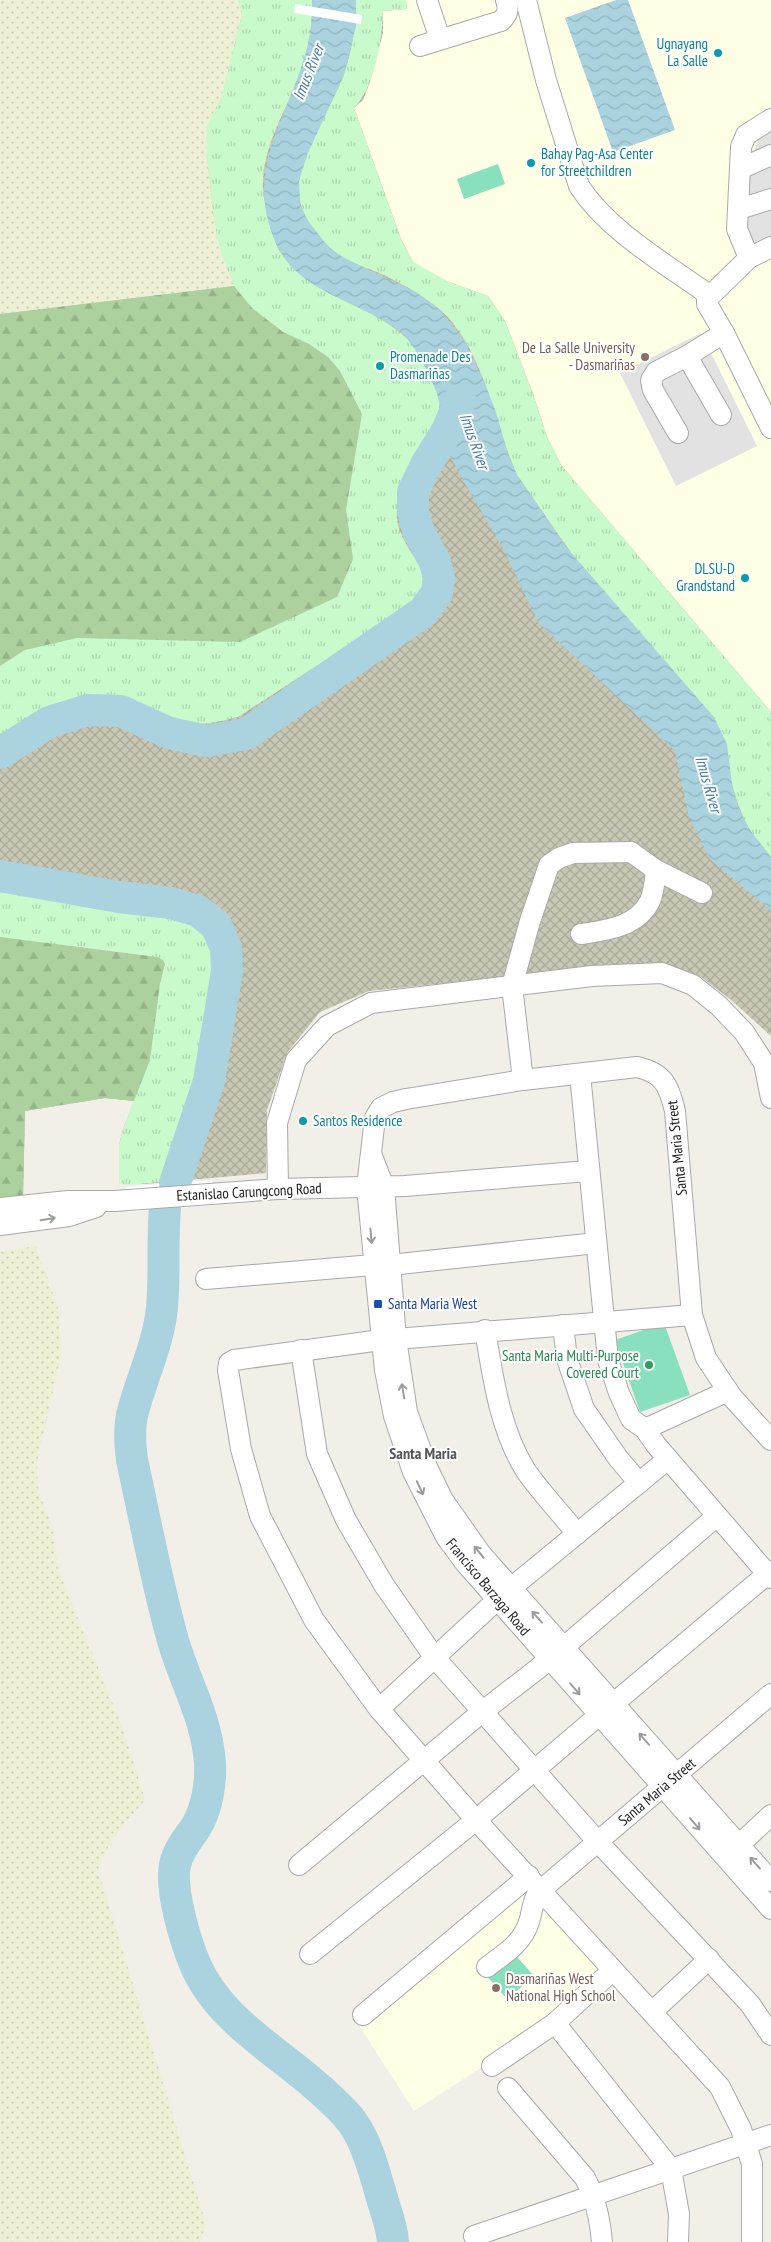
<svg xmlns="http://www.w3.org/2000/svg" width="771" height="2242" font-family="'PT Sans Narrow',sans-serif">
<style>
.education{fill:#ffffe5}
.construction{fill:url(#construction-cross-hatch)}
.farmland{fill:url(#farmland-dots)}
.forest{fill:url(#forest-firs)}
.park{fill:url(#park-tufts)}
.pitch{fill:#88e0be}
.parking{fill:#e2e2e2}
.water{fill:url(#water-waves)}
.pier{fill:#fff}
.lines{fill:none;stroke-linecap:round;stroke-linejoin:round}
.river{stroke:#aad3df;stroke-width:32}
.minor-casing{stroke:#a9a9a9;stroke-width:22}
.minor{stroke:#fff;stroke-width:20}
.oneway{stroke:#9c9c9c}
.culture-dot{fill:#0f9aa8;stroke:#fff;stroke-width:2}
.education-dot{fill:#8d6e63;stroke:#fff;stroke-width:2}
.transit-dot{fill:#1a4fb4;stroke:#fff;stroke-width:2}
.leisure-dot{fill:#2e9e5b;stroke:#fff;stroke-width:2}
.labels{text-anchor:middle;stroke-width:4;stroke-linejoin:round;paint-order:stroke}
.culture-label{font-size:15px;fill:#0d838f;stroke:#fff;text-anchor:start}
.education-label{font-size:15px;fill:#785e54;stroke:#fff;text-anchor:end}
.street-label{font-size:15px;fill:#222;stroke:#fff}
.transit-label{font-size:15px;fill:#164399;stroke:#fff;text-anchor:start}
.leisure-label{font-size:15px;fill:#27864d;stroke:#fff;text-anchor:end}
.water-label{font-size:16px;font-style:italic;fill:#4a7aab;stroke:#fff}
.neighbourhood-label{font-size:16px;font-weight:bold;fill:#555;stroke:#fff}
</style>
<defs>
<pattern id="construction-cross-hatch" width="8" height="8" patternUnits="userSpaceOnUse" patternTransform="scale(1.25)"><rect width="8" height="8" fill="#c7c7b4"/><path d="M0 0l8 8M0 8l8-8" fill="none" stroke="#abab9a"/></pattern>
<pattern id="farmland-dots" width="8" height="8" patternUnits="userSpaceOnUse" patternTransform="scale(1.25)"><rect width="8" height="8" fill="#eef0d5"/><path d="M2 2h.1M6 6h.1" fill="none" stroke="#ccceb7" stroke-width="1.8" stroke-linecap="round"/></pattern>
<pattern id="forest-firs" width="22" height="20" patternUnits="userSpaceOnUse" patternTransform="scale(1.25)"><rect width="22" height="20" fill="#add19e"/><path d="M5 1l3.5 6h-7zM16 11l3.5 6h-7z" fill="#95b388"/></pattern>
<pattern id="park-tufts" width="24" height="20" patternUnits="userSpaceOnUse" patternTransform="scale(1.25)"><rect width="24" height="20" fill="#c8facc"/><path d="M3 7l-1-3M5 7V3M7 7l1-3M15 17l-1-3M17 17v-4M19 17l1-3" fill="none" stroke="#acd6af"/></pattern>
<pattern id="water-waves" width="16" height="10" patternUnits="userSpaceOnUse" patternTransform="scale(1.25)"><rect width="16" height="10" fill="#aad3df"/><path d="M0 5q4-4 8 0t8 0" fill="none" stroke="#92b5bf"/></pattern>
</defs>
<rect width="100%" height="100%" fill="#f2efe9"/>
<g class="education">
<path d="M406,0H771V712L561,465L547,437L533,393L488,296L448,282L426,271L413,262L401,239L354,108L363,100L383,33V11L407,9Z"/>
<path d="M527,1886L603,1972L501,2055L414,2111L360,2027Z"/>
</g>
<path class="construction" d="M238,0H406L407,9L383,11V33L369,85L363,100L354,108L401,239L413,262L426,271L449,282L488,296L505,321L533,394L547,437L561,465L771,712V1036L730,999L701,977L664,964L593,968L369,991L320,1012L287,1053L267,1110L266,1173L145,1184L119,1183V1145L123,1129L134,1101L105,1098L25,1111L23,1198L0,1200V314L234,286L214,220L207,158L242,14Z"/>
<g class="farmland">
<path d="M0,0H238L242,14L222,95L207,126V158L214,220L220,250L234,286L0,314Z"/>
<path d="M36,1246L59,1311L61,1356L37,1462L38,1490L52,1526L58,1569L125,1734L145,1800L112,1839L98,1869L206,2224L200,2242H0V1252Z"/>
</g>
<g class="forest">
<path d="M234,286L252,308L283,332L309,344L328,357L340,371L362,414L346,510L353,558L337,597L240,642L77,638L25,650L0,666V314Z"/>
<path d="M0,937L157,957L163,960L165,964L160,984L150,1060L134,1101L105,1098L25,1111L23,1198L0,1200Z"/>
</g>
<g class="park">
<path d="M238,0H312C313,21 309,47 303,67C289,106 261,146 263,189C264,203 268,220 272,233C289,292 363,299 403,335C416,346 432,377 437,393C438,398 441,404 441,408C440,419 433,430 428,439C415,463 394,491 397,520C399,537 412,552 420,567C423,574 423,582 424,589L412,604L238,717C217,722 196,728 174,721C156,716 140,702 121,698C79,688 35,718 0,738V666L25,650L77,638L240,642L337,597L353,559L346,510L362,414L340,371L328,357L309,344L283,332L252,308L234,286L220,250L214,220L207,158V126L222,95L234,47L242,14Z"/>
<path d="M356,0H406L407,9L383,11C382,40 375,87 354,108L401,239L413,262L449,282L488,296L505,321L533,394L547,437L561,465L771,712V857C750,837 739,811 732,784L517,475C494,423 483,346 439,309C420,293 399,282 377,272C367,268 355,264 346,259C324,247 301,219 299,194C296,153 331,111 344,74C352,50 356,25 356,0Z"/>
<path d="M0,889L116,910L169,915L192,921L205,931L214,949L213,971L197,1080L160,1182L126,1185L119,1183V1145L123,1129L150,1060L160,984L165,964L163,960L157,957L0,937Z"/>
</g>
<g class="pitch">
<path d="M498,164L505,184L464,199L457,179Z"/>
<path d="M664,1323L690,1395L640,1412L615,1340Z"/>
<path d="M511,1950L534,1976L507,1999L484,1973Z"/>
</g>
<g class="parking">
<path d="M771,123V238L750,246L740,192L763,127Z"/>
<path d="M701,333L757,446L676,486L620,373Z"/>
</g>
<g class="water">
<path d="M312,0H356V26L344,75L307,155L299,181L300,204L306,218L329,248L346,259L416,292L440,310L464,340L484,381L496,412L508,454L517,475L567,548L714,717L727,744L732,784L738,806L749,829L771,857V911L710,859L689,817L675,751L538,622L504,550L459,473L435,427C443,401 439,397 428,373C422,361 414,345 404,335C369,304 306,295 282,254C227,157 317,95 312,0Z"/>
<path d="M616,0H628L675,130L613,152L565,18Z"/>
</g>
<g class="pier">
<path d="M295,4L362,15L361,24L294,13Z"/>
<path d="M212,1180L214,1205L128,1212L126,1187Z"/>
</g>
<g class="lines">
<g class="river">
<path d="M0,753L49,722L88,710L121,711L169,733L207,741L246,734L423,612L437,593L439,578L435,562L418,530L413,511V492L426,465L447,431L460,400"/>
<path d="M0,876L119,897L171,903L198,911L216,925L226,948L227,971L209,1081L175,1183"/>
<path d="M165,1209C162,1242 165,1276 162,1308C158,1346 141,1379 132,1415C129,1430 130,1445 132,1460C145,1519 156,1579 172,1637C184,1681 206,1714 210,1763C211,1783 207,1809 196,1827C188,1839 178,1850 175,1865C170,1890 185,1940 195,1964C219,2021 280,2052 324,2093C337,2105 351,2117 359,2133C369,2151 374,2171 380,2191C384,2207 392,2225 393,2242"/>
</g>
<g class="minor-casing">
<g id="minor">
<path d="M427,0L440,39"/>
<path d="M526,0L546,80L579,186C608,231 666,264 709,295"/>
<path d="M420,46L501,21C508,14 509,10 506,0"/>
<path d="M740,169L771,155"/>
<path d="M739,209L771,199"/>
<path d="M771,247L749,258L707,299V304L724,333L771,428"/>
<path d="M749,258L737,229L741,147L746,135L771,119"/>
<path d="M687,356L721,415"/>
<path d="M678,433L653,390L651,380L656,372L687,356L724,333"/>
<path d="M581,934C607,930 637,927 650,901C654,892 655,879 656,870"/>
<path d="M580,1074L608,1360L619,1393L631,1419L645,1429L656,1445L771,1578"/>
<path d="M523,1080L512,986L530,921L549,865L559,858L573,853L631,852L656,870L702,893"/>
<path d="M372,1156L384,1187L396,1339L407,1412L427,1467L443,1500L481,1554L771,1881"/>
<path d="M278,1189L277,1123L296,1060L327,1026L371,1003L592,976L662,973L693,985L719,1006L744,1032L764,1063L771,1098"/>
<path d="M0,1208L68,1201H115L278,1189L405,1186L588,1171"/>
<path d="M0,1225L69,1216L96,1207"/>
<path d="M390,1265L596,1243"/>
<path d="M206,1279L373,1265"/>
<path d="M563,1325L567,1359L584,1409L618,1458L639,1483"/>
<path d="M485,1330C493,1378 500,1430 526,1471C541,1493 561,1513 577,1534"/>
<path d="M396,1339L692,1315"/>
<path d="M381,1340L234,1360L229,1363L228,1370L241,1449L260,1516L314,1620L379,1709L476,1820L720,2087L741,2129L752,2164V2242"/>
<path d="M301,1350L317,1454L346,1520L384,1585L435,1658L598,1842L750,2004L771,2035"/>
<path d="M645,1429L728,1391"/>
<path d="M771,1440L732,1397L706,1358L692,1315L675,1111C669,1086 664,1073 637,1067L523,1080L406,1099L393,1102L381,1108L375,1118L367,1187L385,1370L394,1416L413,1472L446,1537L466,1564L771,1909"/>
<path d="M511,1588L668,1459"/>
<path d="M564,1647L717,1516"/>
<path d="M613,1704L771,1571"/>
<path d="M379,1709L497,1600"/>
<path d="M739,1845L771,1815"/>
<path d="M299,1865L482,1712L549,1660"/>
<path d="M310,1954L476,1820L598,1716"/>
<path d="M487,1967C504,1954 522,1944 529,1922C533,1910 532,1899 541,1890L771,1694"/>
<path d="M652,2012L709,1959"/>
<path d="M363,2015L529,1876"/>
<path d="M555,2023L671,2169L679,2214L678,2242"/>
<path d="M492,2066L555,2023L613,1970"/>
<path d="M508,2088L585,2178C596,2199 600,2219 602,2242"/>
<path d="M474,2236L771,2135"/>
</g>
</g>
<use href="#minor" class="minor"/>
</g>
<defs><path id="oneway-shaft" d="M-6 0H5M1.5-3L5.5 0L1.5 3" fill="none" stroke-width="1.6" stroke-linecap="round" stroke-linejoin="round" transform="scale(1.25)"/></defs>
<g class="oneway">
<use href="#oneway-shaft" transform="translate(48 1219) rotate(-10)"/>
<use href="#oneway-shaft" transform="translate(371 1236) rotate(85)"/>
<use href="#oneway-shaft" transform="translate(403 1391) rotate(-100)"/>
<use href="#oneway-shaft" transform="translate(420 1488) rotate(65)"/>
<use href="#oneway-shaft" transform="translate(479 1552) rotate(-129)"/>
<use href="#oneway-shaft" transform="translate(537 1617) rotate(-132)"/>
<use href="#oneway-shaft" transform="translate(575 1689) rotate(49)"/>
<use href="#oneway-shaft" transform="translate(644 1739) rotate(-131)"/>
<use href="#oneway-shaft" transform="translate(695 1824) rotate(49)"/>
<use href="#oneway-shaft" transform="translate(755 1863) rotate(-131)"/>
</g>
<g class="culture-dot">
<circle cx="718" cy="53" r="5"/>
<circle cx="531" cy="163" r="5"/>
<circle cx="380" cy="366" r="5"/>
<circle cx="745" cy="578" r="5"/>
<circle cx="303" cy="1121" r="5"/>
</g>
<g class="education-dot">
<circle cx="645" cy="357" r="5"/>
<circle cx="496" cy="1988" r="5"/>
</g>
<rect class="transit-dot" x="373" y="1299" width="10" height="10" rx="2.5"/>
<circle class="leisure-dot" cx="649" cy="1365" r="5"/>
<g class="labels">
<g class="culture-label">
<text x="708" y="49" text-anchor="end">Ugnayang<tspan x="708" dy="17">La Salle</tspan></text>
<text x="541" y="159">Bahay Pag-Asa Center<tspan x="541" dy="17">for Streetchildren</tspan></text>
<text x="390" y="362">Promenade Des<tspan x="390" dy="17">Dasmariñas</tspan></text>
<text x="735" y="574" text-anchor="end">DLSU-D<tspan x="735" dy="17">Grandstand</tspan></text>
<text x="313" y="1126">Santos Residence</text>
</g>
<g class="education-label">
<text x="635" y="353">De La Salle University<tspan x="635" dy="17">- Dasmariñas</tspan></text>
<text x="506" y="1984" text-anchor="start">Dasmariñas West<tspan x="506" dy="17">National High School</tspan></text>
</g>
<g class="street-label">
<text transform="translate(677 1148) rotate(-96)" y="5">Santa Maria Street</text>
<text transform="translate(249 1192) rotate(-3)" y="5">Estanislao Carungcong Road</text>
<text transform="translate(488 1587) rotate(50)" y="5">Francisco Barzaga Road</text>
<text transform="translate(657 1792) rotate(-40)" y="5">Santa Maria Street</text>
</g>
<g class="transit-label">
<text x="388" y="1309">Santa Maria West</text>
</g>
<g class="leisure-label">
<text x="639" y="1361">Santa Maria Multi-Purpose<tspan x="639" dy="17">Covered Court</tspan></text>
</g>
<g class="water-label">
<text transform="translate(308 72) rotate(-68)" y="6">Imus River</text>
<text transform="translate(475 441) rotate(70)" y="6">Imus River</text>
<text transform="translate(709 784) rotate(74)" y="6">Imus River</text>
</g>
<g class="neighbourhood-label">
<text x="423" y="1459">Santa Maria</text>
</g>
</g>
</svg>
